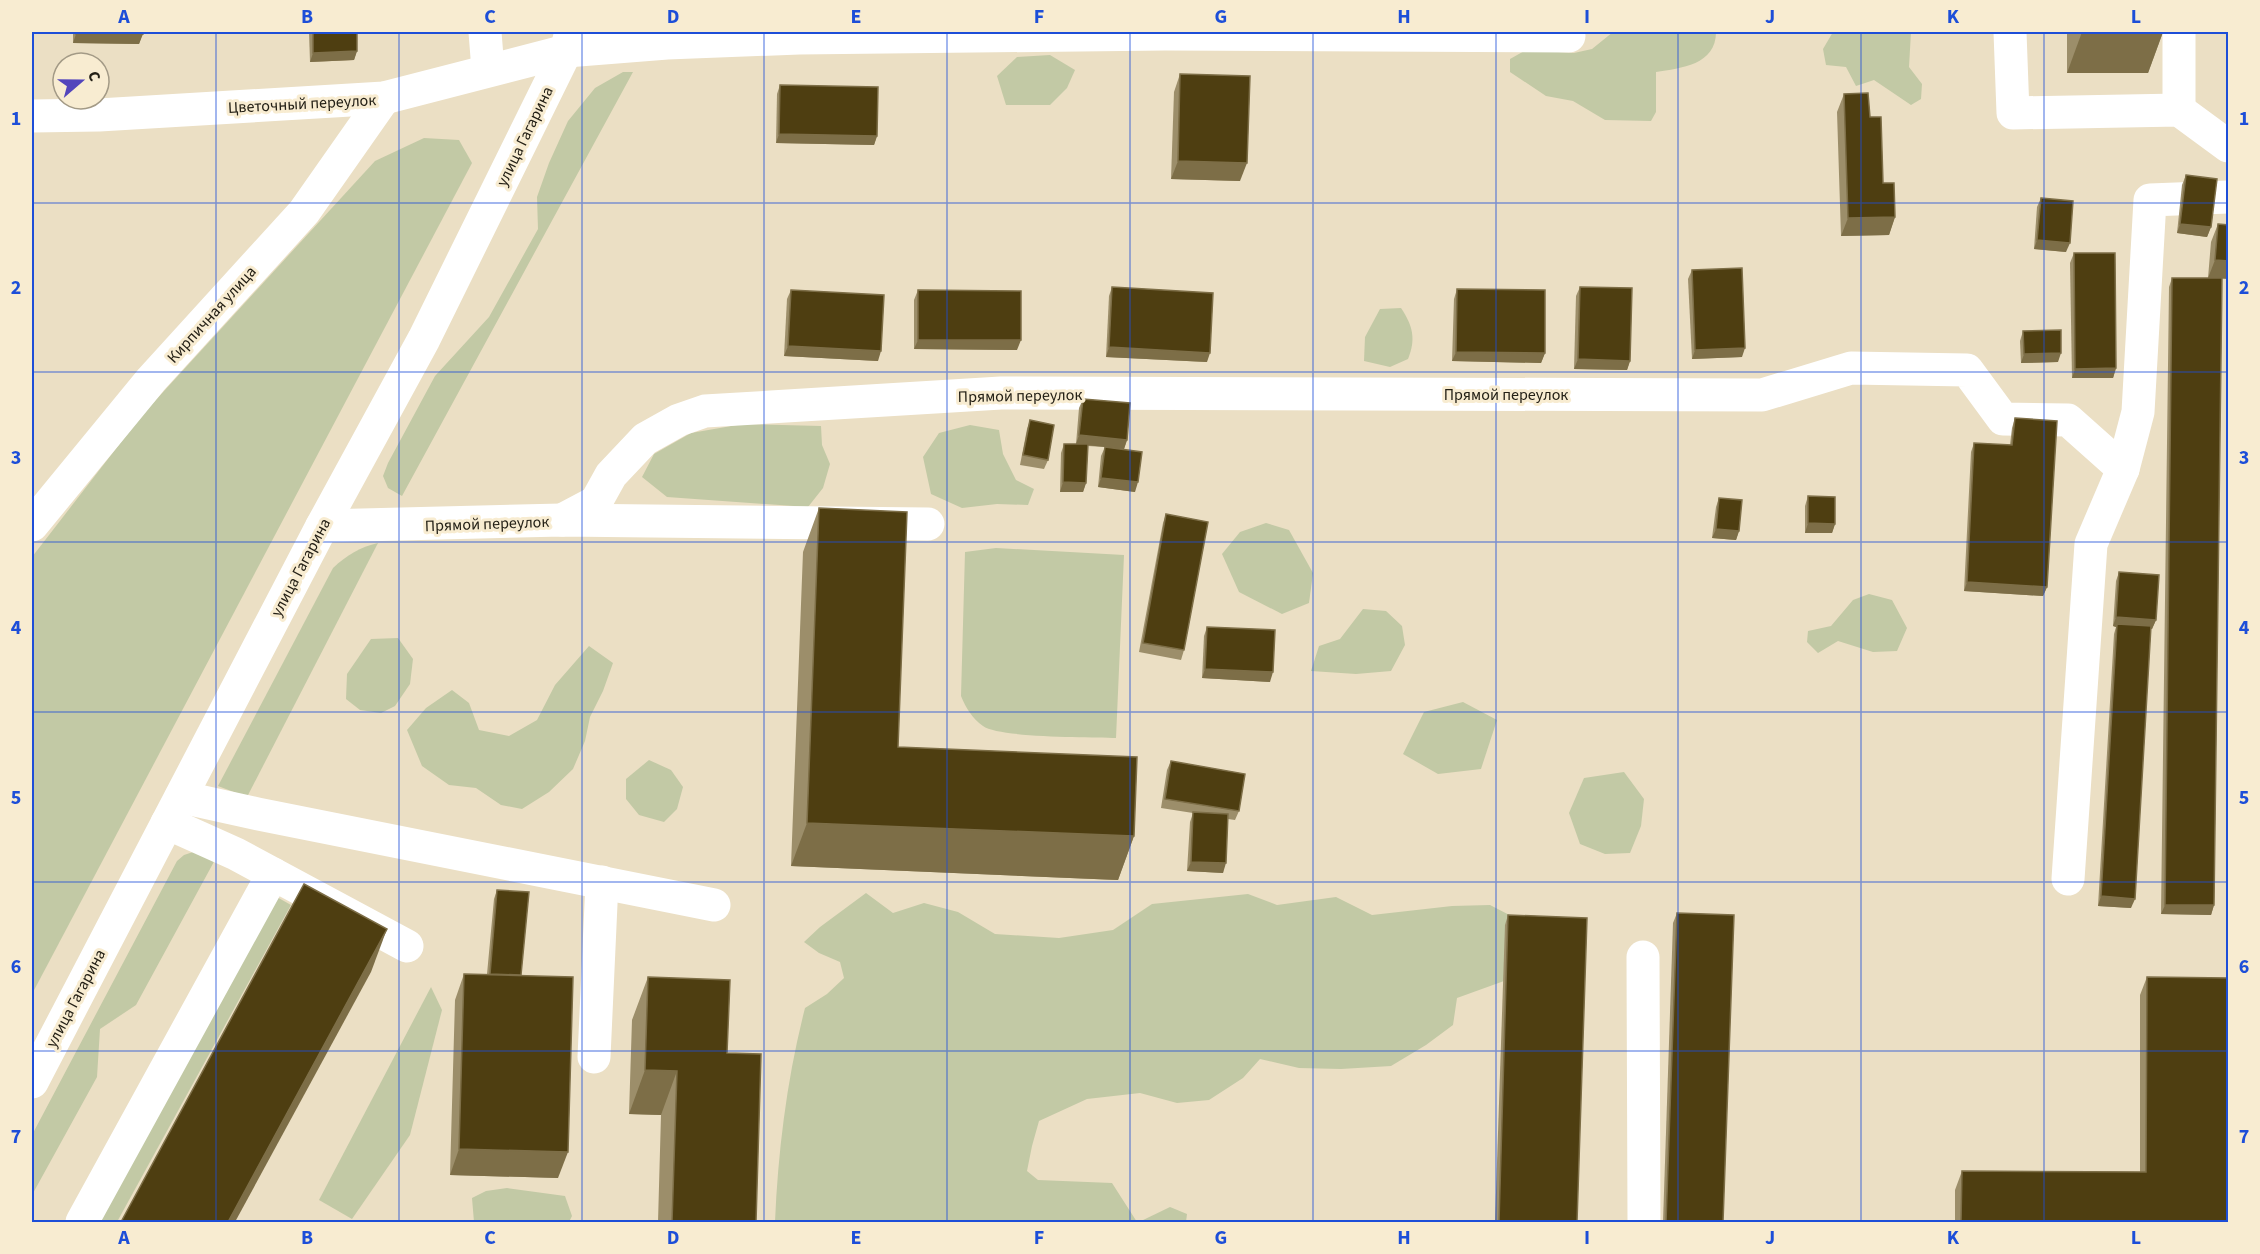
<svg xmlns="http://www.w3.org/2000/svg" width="2260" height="1254" font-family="'Source Sans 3',sans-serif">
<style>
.green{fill:#c2c9a5}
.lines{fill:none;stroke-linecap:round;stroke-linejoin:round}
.minor{stroke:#fff;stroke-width:33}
.wall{fill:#9c8e6a}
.shaded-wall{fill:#7d6e47}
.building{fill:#4e3e11;stroke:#7d6e47;stroke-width:1.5}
.grid{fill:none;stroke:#1d4ed8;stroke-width:1.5;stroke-opacity:0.55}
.labels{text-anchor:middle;stroke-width:6;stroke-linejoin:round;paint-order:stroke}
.street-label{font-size:16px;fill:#242016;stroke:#f8ecd1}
.neatline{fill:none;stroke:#1d4ed8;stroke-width:2}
.grid-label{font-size:20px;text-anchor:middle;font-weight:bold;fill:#1d4ed8}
</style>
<rect width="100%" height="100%" fill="#ebdfc4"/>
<g class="green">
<path d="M1613,32H1716C1716,65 1681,68 1656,72V112L1651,121L1605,120L1573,101L1546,96L1510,72V59L1526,50L1574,53L1592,49Z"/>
<path d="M1833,32H1911L1909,67L1922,84L1921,99L1911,105L1874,80L1856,86L1846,67L1826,65L1823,49Z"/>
<path d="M1050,55L1075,70L1067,88L1050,105H1006L997,76L1017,57Z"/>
<path d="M623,72H633L402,496L388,488L383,476L388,463L435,376L489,317L538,229L537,197L549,163L568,121L595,88Z"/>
<path d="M424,138L459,140L472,163L32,994V557L142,415L375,161Z"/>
<path d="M1401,308C1413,326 1416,339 1408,359L1390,367L1364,361L1365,337L1380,309Z"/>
<path d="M743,424L821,426L822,445L830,464L823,488L808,507L667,497L642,477L654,454L691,433Z"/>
<path d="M970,425L999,430L1003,454L1016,480L1034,489L1028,505L997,504L962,508L931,494L923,457L939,433Z"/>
<path d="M1266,523L1289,530L1313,573L1309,603L1282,614L1239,592L1222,554L1240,532Z"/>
<path d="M378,543L247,797L218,786L333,568C347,555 360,547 378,543Z"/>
<path d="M996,548L1124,555L1116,738C1091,737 999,738 983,726C972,718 966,708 961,696L965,552Z"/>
<path d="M1869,594L1892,600L1907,628L1897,651L1873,652L1838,641L1818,653L1807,642L1808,631L1831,626L1853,600Z"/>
<path d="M1363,609L1386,611L1402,626L1405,645L1391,671L1356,674L1311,671L1319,646L1340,639Z"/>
<path d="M398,638L413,659L410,684L395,706L381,713L360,710L346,699L347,674L371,639Z"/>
<path d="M589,646L613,663L603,691L590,717L585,741L573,769L549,792L522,809L501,805L476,788L449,785L422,766L407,730L426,708L452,690L469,703L479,730L509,736L537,720L555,685Z"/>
<path d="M1463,702L1497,720L1481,769L1438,774L1403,754L1424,712Z"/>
<path d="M649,760L671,770L683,787L677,809L664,822L639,815L626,799V779Z"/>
<path d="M1624,772L1644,799L1641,826L1630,853L1605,854L1580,844L1569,813L1584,778Z"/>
<path d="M193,852L216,858L136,1005L100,1029L97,1077L32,1195V1135L177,861L184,855Z"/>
<path d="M866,893L893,913L924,903L958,912L995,934L1059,938L1113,930L1152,904L1248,894L1277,905L1336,897L1372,915L1452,906L1490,905L1523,922L1504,981L1457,998L1453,1025L1426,1045L1391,1066L1341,1069L1299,1068L1260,1059L1243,1078L1209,1100L1177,1103L1140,1093L1087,1099L1039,1121L1032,1146L1027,1171L1038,1180L1112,1183L1137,1222H775C778,1151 787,1078 805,1008L827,994L844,978L840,962L819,953L804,942L820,927Z"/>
<path d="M275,896L291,905L117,1222H97Z"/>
<path d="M431,987L442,1010L410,1135L352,1219L319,1200Z"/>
<path d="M507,1188L565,1196L572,1216L569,1222H474L472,1198L486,1191Z"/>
<path d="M1170,1207L1187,1214L1186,1222H1139Z"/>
</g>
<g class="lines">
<g class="minor">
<path d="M485,32L488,70"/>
<path d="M2010,32L2013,113L2179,110L2228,146"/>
<path d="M2179,110V32"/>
<path d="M32,116L99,115L384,98L566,51L667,43L799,38L1165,34L1569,36"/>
<path d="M562,520L596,502L611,475L645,439L679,420L705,411L1001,393L1762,395L1851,368L1967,370L2003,419L2068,420L2123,469"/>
<path d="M32,525L151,380L304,212L384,98"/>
<path d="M322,526L562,520L928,524"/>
<path d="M181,797L258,814L714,905"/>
<path d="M167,823L236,854L407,946"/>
<path d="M2068,879L2091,544L2123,469L2138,412L2150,200L2228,197"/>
<path d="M1643,957L1644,1222"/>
<path d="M594,1057L602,882"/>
<path d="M32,1082L322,526L424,339L566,51L570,36"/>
<path d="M82,1222L273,874"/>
</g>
</g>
<g class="wall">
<path d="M73,32H143L139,44L73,43Z"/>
<path d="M309,32H357V51L354,60L310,62Z"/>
<path d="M2067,32H2163L2148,73H2067Z"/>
<path d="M1180,74L1240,181L1171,179L1174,92Z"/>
<path d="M780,85L877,136L874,145L776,143L777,94Z"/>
<path d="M1844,94L1870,117L1883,183L1895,217L1889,235L1841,236L1837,112Z"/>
<path d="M2186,175L2211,227L2207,237L2177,233L2182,185Z"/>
<path d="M2041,198L2066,252L2034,249L2037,207Z"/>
<path d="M2218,224L2222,279L2214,905L2211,915L2161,914L2169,287L2172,278H2208L2211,242Z"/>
<path d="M2074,253L2116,368L2113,378H2072L2070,263Z"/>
<path d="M1692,270L1742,357L1692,359L1688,279Z"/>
<path d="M1112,287L1207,362L1106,357L1109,296Z"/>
<path d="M1580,287L1630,361L1627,370L1574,369L1576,296Z"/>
<path d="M1457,289L1545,353L1541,363L1452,361L1454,299Z"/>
<path d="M791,290L878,361L784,356L787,299Z"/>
<path d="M918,290L1017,350L914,349V300Z"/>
<path d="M2023,331L2058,362L2021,363L2020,341Z"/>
<path d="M1083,399L1127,440L1124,449L1135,492L1098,487L1101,456L1105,447L1088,446L1086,483L1083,492H1060L1061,453L1064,444H1076L1079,408Z"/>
<path d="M2015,418L2047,587L2043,596L1964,591L1971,452L1974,443L2010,445L2012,428Z"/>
<path d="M1030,420L1048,460L1044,469L1020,465L1027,429Z"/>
<path d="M1808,496L1835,524L1832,533H1805V506Z"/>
<path d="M1719,498L1739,531L1736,540L1712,538L1716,507Z"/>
<path d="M819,508L898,747L1134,836L1118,880L791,866L803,552Z"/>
<path d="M1166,514L1184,650L1181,660L1139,652L1163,523Z"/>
<path d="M2119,572L2156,620L2152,629H2151L2131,908L2098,906L2114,634L2116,627L2113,626L2116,581Z"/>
<path d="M1207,627L1270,682L1202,678L1204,636Z"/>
<path d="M1171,761L1239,811L1235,820L1228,819L1223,873L1187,871L1190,822L1193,813L1161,808L1167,770Z"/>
<path d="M497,890L521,975L558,1178L450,1175L455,1000L464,974H487L494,899Z"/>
<path d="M1677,913L1723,1222H1663L1673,923Z"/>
<path d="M1508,915L1577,1222H1495L1505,925Z"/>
<path d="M648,977L727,1053L756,1222H658L661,1115L629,1114L632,1020Z"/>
<path d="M2147,977L2229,1222H1955V1190L1962,1171L2140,1172V995Z"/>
</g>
<g class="shaded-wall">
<path d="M2082,32H2163L2148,73H2067Z"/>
<path d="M76,34H143L139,44L73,43Z"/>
<path d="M357,51L354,60L310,62L313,53Z"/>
<path d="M779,134L877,136L874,145L776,143Z"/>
<path d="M1178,161L1247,163L1240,181L1171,179Z"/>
<path d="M1895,217L1889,235L1841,236L1848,218Z"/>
<path d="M2180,224L2211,227L2207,237L2177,233Z"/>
<path d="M2037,240L2070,243L2066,252L2034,249Z"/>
<path d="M2215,260L2229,261V279L2208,278Z"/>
<path d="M918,340H1021L1017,350L914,349Z"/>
<path d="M788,346L881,351L878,361L784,356Z"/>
<path d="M1109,347L1210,353L1207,362L1106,357Z"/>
<path d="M1745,348L1742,357L1692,359L1695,350Z"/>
<path d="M1456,352L1545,353L1541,363L1452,361Z"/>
<path d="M2061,353L2058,362L2021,363L2024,354Z"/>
<path d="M1578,359L1630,361L1627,370L1574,369Z"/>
<path d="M2116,368L2113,378H2072L2075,369Z"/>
<path d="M1079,435L1127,440L1124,449L1076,444Z"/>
<path d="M1101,478L1138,482L1135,492L1098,487Z"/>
<path d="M1063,482L1086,483L1083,492H1060Z"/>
<path d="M1808,523L1835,524L1832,533H1805Z"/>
<path d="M1716,529L1739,531L1736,540L1712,538Z"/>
<path d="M1967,582L2047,587L2043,596L1964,591Z"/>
<path d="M2116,617L2156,620L2152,629L2117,627V624L2116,627L2113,626Z"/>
<path d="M1205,669L1273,672L1270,682L1202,678Z"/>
<path d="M807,823L1134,836L1118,880L791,866Z"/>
<path d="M1191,862L1226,863L1223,873L1187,871Z"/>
<path d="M2101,896L2135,899L2131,908L2098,906Z"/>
<path d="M2165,905H2214L2211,915L2161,914Z"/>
<path d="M387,929L371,972L235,1222H228Z"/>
<path d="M645,1070L677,1071L661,1115L629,1114Z"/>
<path d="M459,1149L568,1152L558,1178L450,1175Z"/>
</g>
<g class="building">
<rect x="76" y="32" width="67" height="2"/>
<path d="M313,32H357V51L313,53Z"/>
<path d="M1180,74L1250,76L1247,163L1178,161Z"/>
<path d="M780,85L878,87L877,136L779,134Z"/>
<path d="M1868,93L1870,117H1881L1883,183H1894L1895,217L1848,218L1844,94Z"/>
<path d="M2186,175L2217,179L2211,227L2180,224Z"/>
<path d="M2041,198L2073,201L2070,243L2037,240Z"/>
<path d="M2218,224L2229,225V261L2215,260Z"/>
<path d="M2074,253H2115L2116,368L2075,369Z"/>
<path d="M1742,268L1745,348L1695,350L1692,270Z"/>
<path d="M2172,278H2222L2214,905H2165Z"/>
<path d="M1112,287L1213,293L1210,353L1109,347Z"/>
<path d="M1580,287L1632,288L1630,361L1578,359Z"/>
<path d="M1457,289L1545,290V353L1456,352Z"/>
<path d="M791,290L884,295L881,351L788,346Z"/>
<path d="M918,290L1021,291V340H918Z"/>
<path d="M2061,330V353L2024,354L2023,331Z"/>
<path d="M1083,399L1130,403L1127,440L1079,435Z"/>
<path d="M2015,418L2057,421L2047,587L1967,582L1974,443L2012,445Z"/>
<path d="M1030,420L1054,425L1048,460L1023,455Z"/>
<path d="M1064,444H1088L1086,483L1063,482Z"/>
<path d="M1105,447L1142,452L1138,482L1101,478Z"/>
<path d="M1808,496L1835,497V524L1808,523Z"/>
<path d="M1719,498L1742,500L1739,531L1716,529Z"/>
<path d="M819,508L907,512L898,747L1137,757L1134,836L807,823Z"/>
<path d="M1166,514L1208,522L1184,650L1143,643Z"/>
<path d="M2119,572L2159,575L2156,620L2116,617Z"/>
<path d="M2117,624L2151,626L2135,899L2101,896Z"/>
<path d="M1207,627L1275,630L1273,672L1205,669Z"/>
<path d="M1171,761L1245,774L1239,811L1165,799Z"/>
<path d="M1193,812L1228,814L1226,863L1191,862Z"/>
<path d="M304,884L387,929L228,1222H121Z"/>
<path d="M497,890L529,892L521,975L490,974Z"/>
<path d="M1677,913L1734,915L1723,1222H1666Z"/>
<path d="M1508,915L1587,918L1577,1222H1499Z"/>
<path d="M464,974L573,977L568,1152L459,1149Z"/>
<path d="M648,977L730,980L727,1053L761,1054L756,1222H672L677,1071L645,1070Z"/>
<path d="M2147,977L2229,978V1222H1961L1962,1171L2146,1172Z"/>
</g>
<path class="grid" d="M216,32V1222M399,32V1222M582,32V1222M764,32V1222M947,32V1222M1130,32V1222M1313,32V1222M1496,32V1222M1678,32V1222M1861,32V1222M2044,32V1222M32,203H2228M32,372H2228M32,542H2228M32,712H2228M32,882H2228M32,1051H2228"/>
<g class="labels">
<g class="street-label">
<text transform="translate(302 103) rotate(-3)" y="6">Цветочный переулок</text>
<text transform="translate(524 136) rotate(-64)" y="6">улица Гагарина</text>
<text transform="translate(211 314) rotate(-48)" y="6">Кирпичная улица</text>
<text x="1506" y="400">Прямой переулок</text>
<text transform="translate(1020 395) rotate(-1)" y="6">Прямой переулок</text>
<text transform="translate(487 523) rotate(-2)" y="6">Прямой переулок</text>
<text transform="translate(300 567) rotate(-62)" y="6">улица Гагарина</text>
<text transform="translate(75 998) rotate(-62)" y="6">улица Гагарина</text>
</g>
</g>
<rect width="2260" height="1254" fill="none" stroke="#f8ecd1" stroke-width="66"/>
<g transform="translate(81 81) rotate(70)"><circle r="28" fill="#f8ecd1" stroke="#a39a86" stroke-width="1.5"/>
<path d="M0-4.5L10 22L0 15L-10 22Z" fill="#5345bc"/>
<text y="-9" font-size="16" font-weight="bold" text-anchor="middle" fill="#242016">С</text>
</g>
<rect x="33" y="33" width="2194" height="1188" class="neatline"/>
<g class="grid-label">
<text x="124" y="23">A</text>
<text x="307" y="23">B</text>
<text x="490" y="23">C</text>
<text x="673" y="23">D</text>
<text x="856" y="23">E</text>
<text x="1039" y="23">F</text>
<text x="1221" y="23">G</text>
<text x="1404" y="23">H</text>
<text x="1587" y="23">I</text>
<text x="1770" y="23">J</text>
<text x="1953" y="23">K</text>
<text x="2136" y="23">L</text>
<text x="16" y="125">1</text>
<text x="2244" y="125">1</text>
<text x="16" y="294">2</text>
<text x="2244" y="294">2</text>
<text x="16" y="464">3</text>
<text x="2244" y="464">3</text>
<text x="16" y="634">4</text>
<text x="2244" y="634">4</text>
<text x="16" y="804">5</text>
<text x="2244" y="804">5</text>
<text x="16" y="973">6</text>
<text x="2244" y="973">6</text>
<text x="16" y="1143">7</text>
<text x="2244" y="1143">7</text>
<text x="124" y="1244">A</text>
<text x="307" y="1244">B</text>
<text x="490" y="1244">C</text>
<text x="673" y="1244">D</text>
<text x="856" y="1244">E</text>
<text x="1039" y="1244">F</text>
<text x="1221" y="1244">G</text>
<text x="1404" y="1244">H</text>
<text x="1587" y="1244">I</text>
<text x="1770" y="1244">J</text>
<text x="1953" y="1244">K</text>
<text x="2136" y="1244">L</text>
</g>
</svg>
